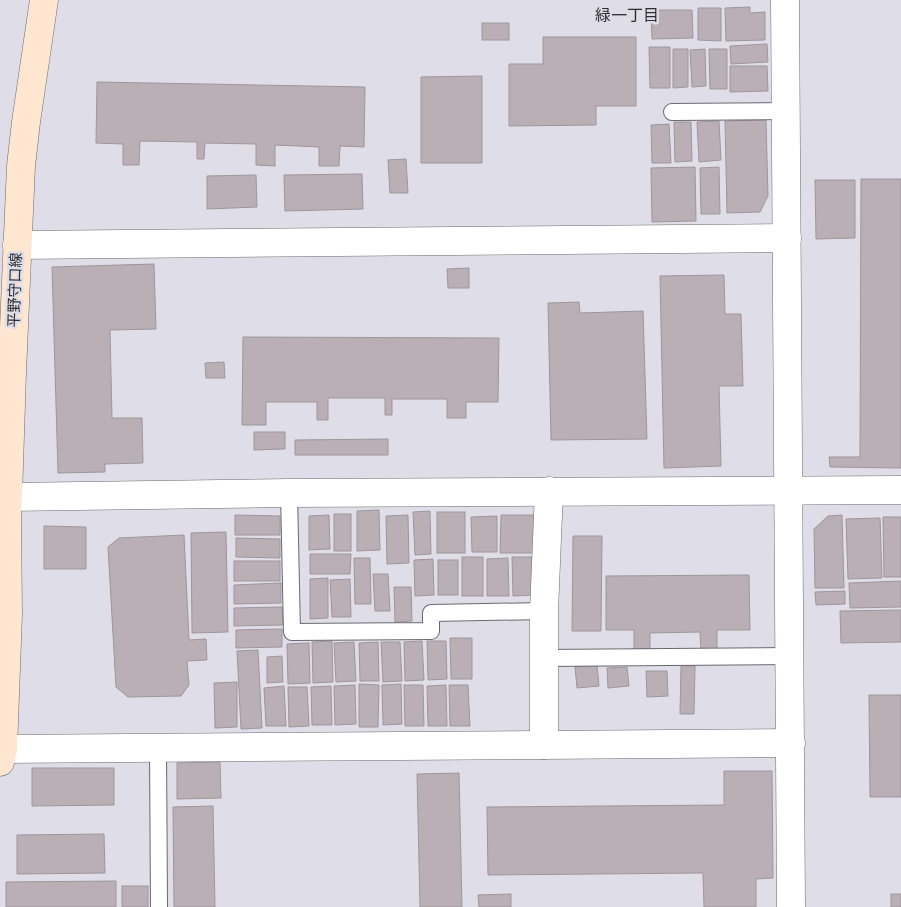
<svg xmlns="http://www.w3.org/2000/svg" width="901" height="907" font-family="'Sofia Sans Condensed','Noto Sans JP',sans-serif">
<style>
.building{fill:#baafb4;stroke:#9f959a}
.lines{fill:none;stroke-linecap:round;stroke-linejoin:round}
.service-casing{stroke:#6a6971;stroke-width:18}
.minor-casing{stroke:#6a6971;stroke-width:29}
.secondary-casing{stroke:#6a6971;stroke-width:29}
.service{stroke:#fff;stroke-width:16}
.minor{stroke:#fff;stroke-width:28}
.secondary{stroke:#fee6d0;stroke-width:28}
.labels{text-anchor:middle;stroke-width:5;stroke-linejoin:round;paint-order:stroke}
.street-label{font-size:15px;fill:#2d2d31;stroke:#dfdee8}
.neighbourhood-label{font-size:16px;fill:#2d2d31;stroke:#dfdee8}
</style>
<rect width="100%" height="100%" fill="#dfdee8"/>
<g class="building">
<path d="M750,7V13L765,12V40L726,41L725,8Z"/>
<path d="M698,8H721V41L698,40Z"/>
<path d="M651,10H692L693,38L652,39Z"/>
<rect x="482" y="23" width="27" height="17"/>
<path d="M543,37H636V106H596V125L509,126V64H543Z"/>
<path d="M767,44L768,62L731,64L730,46Z"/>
<path d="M649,47H670V88H650Z"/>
<path d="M673,49H688V87L673,88Z"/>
<path d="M705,49L706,86L692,87L690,50Z"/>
<path d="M709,49H727V89H710Z"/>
<path d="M730,66H767L768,91L730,92Z"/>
<path d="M482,76V163H421V77Z"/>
<path d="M97,82L365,87L364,147L340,146L339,166H319V147L275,145V166L256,165V144L205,143L204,159H197V142L140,141L139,165H123V144L96,143Z"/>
<path d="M766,120L768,196L760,212L727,213L725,121Z"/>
<path d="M719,121L721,160L699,162L697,122Z"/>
<path d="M674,122H691L692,161L675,162Z"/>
<path d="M669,124L671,163H652L651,125Z"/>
<path d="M406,159L408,193H390L388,160Z"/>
<path d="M695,167L696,221L652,222L651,168Z"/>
<path d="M719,167L720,214H701L700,168Z"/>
<path d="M362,174L363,209L285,211L284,175Z"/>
<path d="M256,175L257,207L207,209V176Z"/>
<path d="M861,179H901V468L830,467L829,457H860Z"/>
<path d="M815,180H855V238L816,239Z"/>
<path d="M154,264L156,329L110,330L112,418H142L143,463L105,464V472L58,473L52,267Z"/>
<path d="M469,268V288H448L447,269Z"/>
<path d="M724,275L725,314H741L743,386H719L721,466L664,468L660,276Z"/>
<path d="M579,302L580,313L643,311L647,439L551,440L548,303Z"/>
<path d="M243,337L499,338L498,402H466V418H447V399H392V415H385V398H328V420H317V402H266V425H242Z"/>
<path d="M224,362L225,378H206L205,363Z"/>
<path d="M254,432H285V449L254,450Z"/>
<path d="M388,439V455H295V440Z"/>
<path d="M379,510L380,550L357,551V511Z"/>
<path d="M430,511L431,554L415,555L413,512Z"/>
<rect x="437" y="512" width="28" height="41"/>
<rect x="334" y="514" width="17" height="37"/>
<path d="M235,515L280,516V535H235Z"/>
<path d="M329,515L330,549L309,550V516Z"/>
<path d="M408,515L409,563L387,564L386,516Z"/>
<path d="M501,515H535V553H500Z"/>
<path d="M842,515L844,588H815L814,529L828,516Z"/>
<path d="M497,516V552H472L471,517Z"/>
<path d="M883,517H901V577H884Z"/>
<path d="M880,518L882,578L848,579L846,519Z"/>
<path d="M44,526L86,527V569H44Z"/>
<path d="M226,532L228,632L192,633L191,533Z"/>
<path d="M184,535L189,640L206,639L207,660L187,661L189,685L181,696L128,697L116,687L108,547L119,538Z"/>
<path d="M573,536H602L601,631H572Z"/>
<path d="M236,538L280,539V558L236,557Z"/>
<path d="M310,554H351L350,574H310Z"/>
<rect x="462" y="557" width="21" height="39"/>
<path d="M512,557H533L534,595L513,596Z"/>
<path d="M354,558H370L371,604H355Z"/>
<path d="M508,558L509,596H487V559Z"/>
<path d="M433,559L434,595L415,596L414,560Z"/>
<rect x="438" y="560" width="20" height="35"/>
<rect x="234" y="561" width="46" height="20"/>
<path d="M373,574H388L390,611H375Z"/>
<path d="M749,575L750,630H717V651H701L700,632L650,633V650L634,651V630H606V576Z"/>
<path d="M328,578V618L310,619V579Z"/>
<path d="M350,579L351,617H332L330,580Z"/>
<path d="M901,581V607L850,608L849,583Z"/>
<path d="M281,583V603L234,604V585Z"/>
<path d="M394,587H411L412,621L395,622Z"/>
<path d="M845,591V604L816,605L815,592Z"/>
<path d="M282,607L283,625L234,626V608Z"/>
<path d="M901,610V642L841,643L840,611Z"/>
<path d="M282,629V647L236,648V630Z"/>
<path d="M450,638H472V679H451Z"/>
<path d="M332,641L333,682L313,683L312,642Z"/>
<path d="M422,641L424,680L405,681L404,642Z"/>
<path d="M427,641H446L447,679L428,680Z"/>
<path d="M354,642L356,681L336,682L334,643Z"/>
<path d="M378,642L379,681H360L359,643Z"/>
<path d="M381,642H400L402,681L383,682Z"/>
<path d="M309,643L310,683L288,684L287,644Z"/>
<path d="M258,650L262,728L241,729L237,651Z"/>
<path d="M282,656L283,682L267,683V657Z"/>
<path d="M597,665L599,686L577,688L575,667Z"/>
<path d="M681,666H695L694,714H680Z"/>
<path d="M627,667L629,686L608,688L607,668Z"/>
<path d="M646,671H667L668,696L647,697Z"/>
<path d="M237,682V727L215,728L214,683Z"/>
<path d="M359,684L379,685L378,727H359Z"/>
<path d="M401,684L402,724L383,725L382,685Z"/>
<path d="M355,685L356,724L335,725L334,686Z"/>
<path d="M404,685H423L424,726H405Z"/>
<path d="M446,685L447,726H428L427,686Z"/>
<path d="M449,685H468L470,726H450Z"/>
<path d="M284,686L286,726H266L264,688Z"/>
<path d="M331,686L332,725H312L311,687Z"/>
<path d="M288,687H307L309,726L289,727Z"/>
<path d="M869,695H901V797H870Z"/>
<path d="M220,762L221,798L177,799V763Z"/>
<path d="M32,768H114V805L32,806Z"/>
<path d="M724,771H772L773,878L756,879V907H704L703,873L488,875L487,807L724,805Z"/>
<path d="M459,773L462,907H420L417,774Z"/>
<path d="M213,806L215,907H174L173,807Z"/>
<path d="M104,834L105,873L17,874V835Z"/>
<path d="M116,881V907H6V882Z"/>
<rect x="122" y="886" width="26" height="21"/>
<path d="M511,894V907H479L478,895Z"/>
<rect x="891" y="894" width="10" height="13"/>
</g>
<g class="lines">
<g class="service-casing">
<g id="service">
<path d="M672,112L787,111"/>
<path d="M289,493L292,632L431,631V613L544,611"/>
<path d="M543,658L789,656"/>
<path d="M158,748L159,907"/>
</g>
</g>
<g class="minor-casing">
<g id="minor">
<path d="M785,0L791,907"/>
<path d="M17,245L787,238"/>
<path d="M0,502L8,497L289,493L901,490"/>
<path d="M544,745V611L549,491"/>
<path d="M3,749L791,743"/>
</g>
</g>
<g class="secondary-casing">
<path id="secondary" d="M0,762L3,749L8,614L7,515L8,497L12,373L21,166L26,122L44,0"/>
</g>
<use href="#service" class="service"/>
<use href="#minor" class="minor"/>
<use href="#secondary" class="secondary"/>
</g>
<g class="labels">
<g class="street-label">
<text transform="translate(15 290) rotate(-88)" y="5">平野守口線</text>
</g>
<g class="neighbourhood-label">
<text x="627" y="21">緑一丁目</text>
</g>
</g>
</svg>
